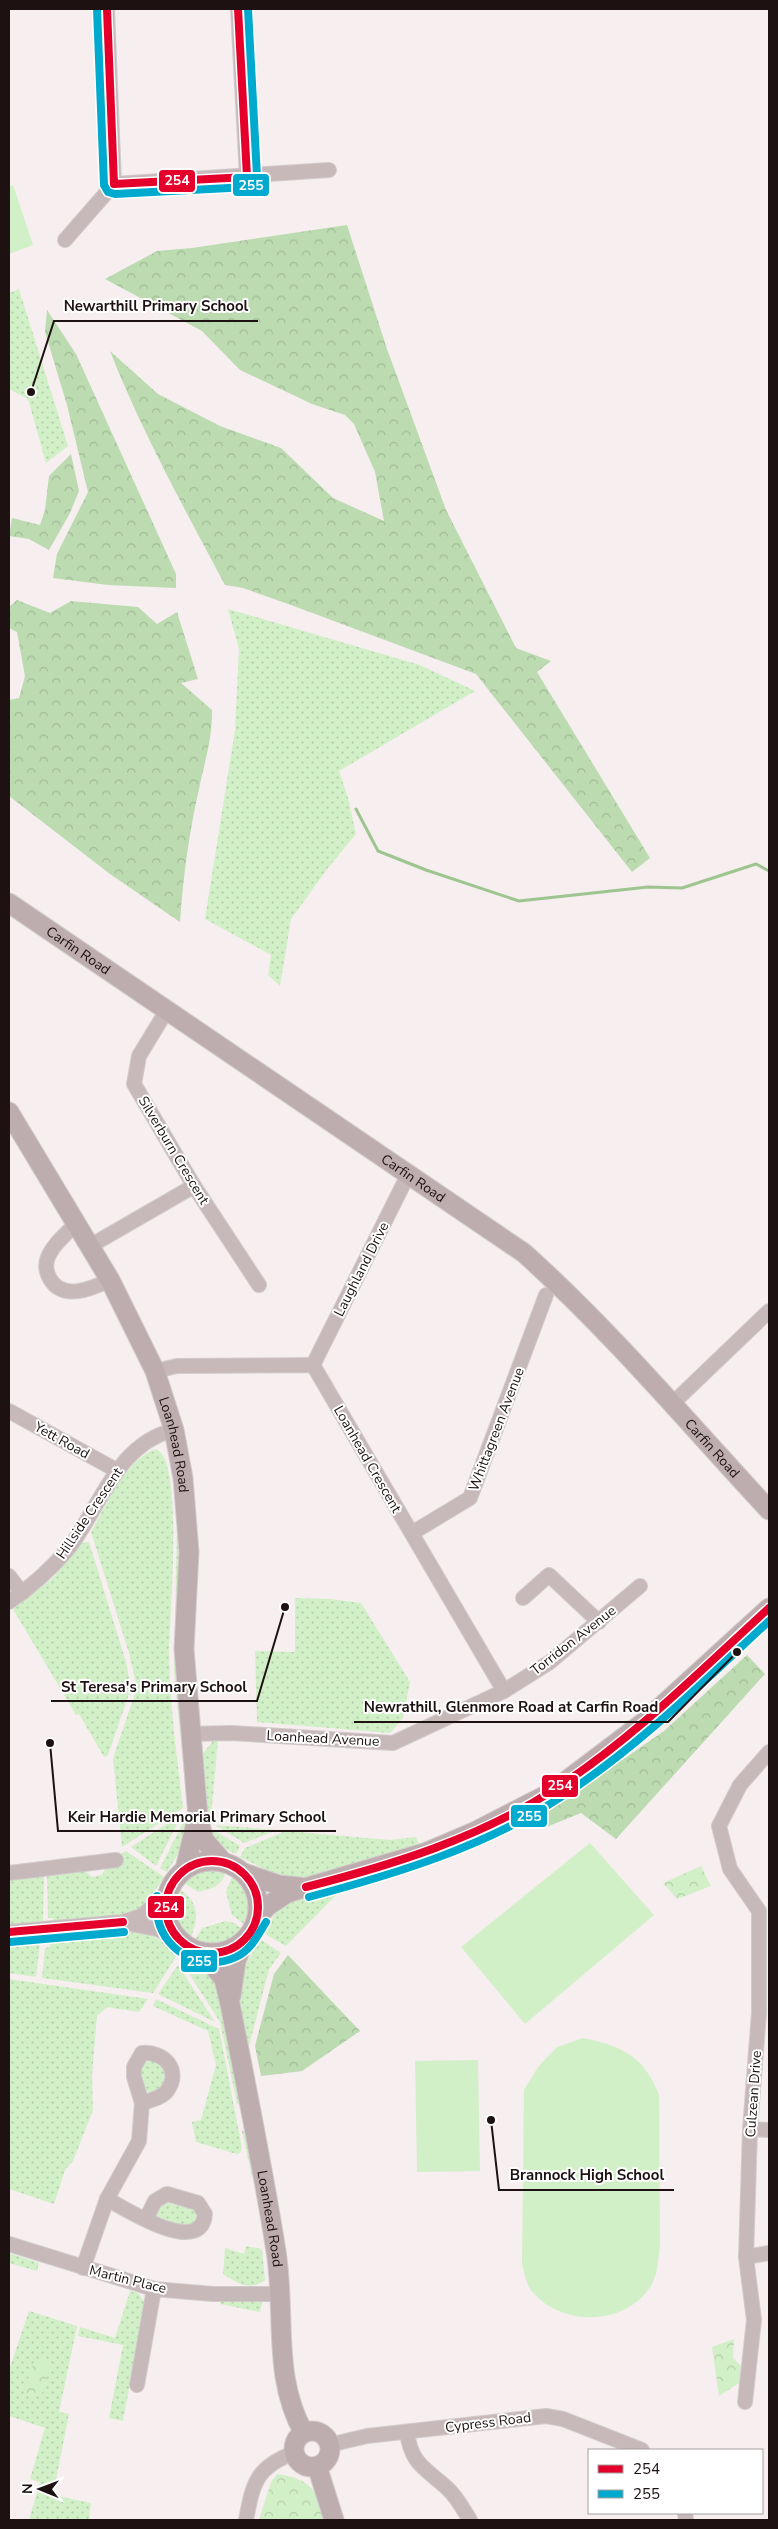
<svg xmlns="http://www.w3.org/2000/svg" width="778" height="2529" font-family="'Nunito Sans',sans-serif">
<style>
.grass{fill:url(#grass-dots)}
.forest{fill:url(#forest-crowns)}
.park{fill:url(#park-crowns)}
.garden{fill:#d2f0c7}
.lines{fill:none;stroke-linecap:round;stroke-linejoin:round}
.stream{stroke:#9ec590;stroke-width:3}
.street-casing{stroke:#d2cbcc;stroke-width:16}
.secondary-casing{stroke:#d2cbcc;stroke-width:21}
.street{stroke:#c7b8b9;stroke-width:14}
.secondary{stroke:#beadae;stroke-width:19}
.bus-1-casing{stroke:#fff;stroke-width:11}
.bus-2-casing{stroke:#fff;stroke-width:11}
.bus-1{stroke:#e4002b;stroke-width:8}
.bus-2{stroke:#00a9ce;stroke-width:8}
.labels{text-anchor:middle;stroke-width:4;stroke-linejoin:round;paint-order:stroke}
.street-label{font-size:14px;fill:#1d1112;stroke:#fff}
.leader{fill:none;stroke:#1d1112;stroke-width:2}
.callout-dot{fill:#1d1112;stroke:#fff;stroke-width:2}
.callout-label{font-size:15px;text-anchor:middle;font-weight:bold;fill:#1d1112;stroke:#fff;stroke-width:4;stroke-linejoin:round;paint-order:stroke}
.line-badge{stroke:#fff;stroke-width:2}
.badge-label{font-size:14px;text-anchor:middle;font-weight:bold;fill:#fff}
</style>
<defs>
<pattern id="grass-dots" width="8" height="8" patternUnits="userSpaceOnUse" patternTransform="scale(1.25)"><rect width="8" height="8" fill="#d2f0c7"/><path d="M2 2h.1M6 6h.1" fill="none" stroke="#b4cdaa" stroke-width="1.8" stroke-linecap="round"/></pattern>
<pattern id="forest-crowns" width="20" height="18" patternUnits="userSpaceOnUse" patternTransform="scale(1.25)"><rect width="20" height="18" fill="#bcdbb1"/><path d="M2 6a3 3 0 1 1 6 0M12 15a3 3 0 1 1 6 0" fill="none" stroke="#a1bb97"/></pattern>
<pattern id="park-crowns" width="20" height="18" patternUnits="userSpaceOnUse" patternTransform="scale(1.25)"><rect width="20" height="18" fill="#d2f0c7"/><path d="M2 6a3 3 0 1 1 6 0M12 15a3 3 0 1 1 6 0" fill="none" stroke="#b4cdaa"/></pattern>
</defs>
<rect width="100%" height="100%" fill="#f6eeef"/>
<g class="grass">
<path d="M19,289L68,446L46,463L28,399L9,389V293Z"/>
<path d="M228,609L420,665L475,691L339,771L348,798L356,834L328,868L291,919L280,986L268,975L271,955L205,919L235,730L239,649Z"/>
<path d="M155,1449C186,1455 168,1628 169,1656C170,1707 177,1757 183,1808L122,1847L113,1758L137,1688L129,1653L91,1532C108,1503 123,1463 155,1449Z"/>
<path d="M177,1522L180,1523L192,1818L180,1850L167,1872L160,1868L188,1813L174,1672Z"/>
<path d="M89,1542L126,1662L131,1688L108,1755L104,1757L79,1714L76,1715L13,1609L52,1579L81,1543Z"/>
<path d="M295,1598L329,1599L361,1603L410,1682L403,1718L390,1733L257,1722L255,1651L295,1652Z"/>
<path d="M218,1740L210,1828L240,1846L236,1854L217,1845L207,1830L201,1756L213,1741Z"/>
<path d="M182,1814L156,1866L131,1847Z"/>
<path d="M215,1825L277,1830L244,1843Z"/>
<path d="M286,1831L390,1840L416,1837L420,1847L307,1880H287L240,1857L245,1848Z"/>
<path d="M126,1851L164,1877L144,1907L129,1915L54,1923L53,1918H48L47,1876L85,1871L92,1877L102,1875L108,1865L122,1863L121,1854Z"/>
<path d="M216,1870L226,1873C220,1887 213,1888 198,1892L184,1883L198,1873Z"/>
<path d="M233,1875C249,1885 253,1908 245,1925L232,1915L226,1892Z"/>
<path d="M44,1876L43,1924L9,1927V1877Z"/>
<path d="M342,1885L341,1890L286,1946L263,1933L282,1904Z"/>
<path d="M179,1889C199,1902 199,1917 191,1937C175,1927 171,1905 179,1889Z"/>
<path d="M226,1921L234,1923L243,1929C231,1943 211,1949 195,1940L202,1928Z"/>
<path d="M118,1930L150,1934L179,1952L153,1993L42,1978L45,1948L50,1947V1942L77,1935Z"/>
<path d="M25,1939L40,1943L36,1977L9,1973V1940Z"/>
<path d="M260,1939L281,1953L269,1969L249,2046L254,2078L251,2079L237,1999L241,1973Z"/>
<path d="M183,1956L212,1975L220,1988L242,2103L237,2104L220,2022L181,1961Z"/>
<path d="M178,1965L215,2022L158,1994Z"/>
<path d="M9,1979L148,1999L139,2012L107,2007L97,2016L92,2075L93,2110L73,2161L65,2170L54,2204L9,2189Z"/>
<path d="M156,1999L219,2029L242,2148L240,2153L237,2154L196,2142L192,2122L201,2120L216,2065L208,2031L153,2006Z"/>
<path d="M149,2056L166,2070L162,2088L151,2093L145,2091L139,2079L141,2062Z"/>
<path d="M247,2129L256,2176L252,2177L242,2131Z"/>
<path d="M165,2198L170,2204L194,2207L200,2215L197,2223L180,2229L156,2219L157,2209Z"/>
<path d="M246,2246L262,2249L265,2280C249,2292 238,2283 223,2274L225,2248L244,2254Z"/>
<path d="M9,2253L39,2263L37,2271L9,2263Z"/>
<path d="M130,2291L138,2293L145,2303L123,2421L109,2418L123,2345L78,2336L80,2327L115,2338Z"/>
<path d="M263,2299L260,2312L220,2304L221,2300Z"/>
<path d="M29,2311L77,2326L59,2412L69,2414L53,2495L91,2503L89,2520H29L40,2482L30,2479L45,2428L9,2416V2370Z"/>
</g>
<g class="forest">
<path d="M347,225L387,349L446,510L516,648L551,661L537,672L650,858L632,872L476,674L291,605L243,588L225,585C184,508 142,432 110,351L158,394L220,426L281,448L333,498L384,521L375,472L354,424L345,415L312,404L240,370L202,331L105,279L157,251L192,248Z"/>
<path d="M47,310L76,354L176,574V588L108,585L53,578L57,554L88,492L67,405L45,332Z"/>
<path d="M71,454L79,491L70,513L49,550L29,539L9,536L12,518L40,525L45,510L49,476Z"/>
<path d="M17,600L50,613L71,601L138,607L157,624L177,612L198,679L181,683L212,710C212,742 205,759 199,789C189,832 183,878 180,922L110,874L9,796V700L19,698L25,676L17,632L9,628V607Z"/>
<path d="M747,1655L765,1674L616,1839L581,1813L544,1828L543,1815L664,1731Z"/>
<path d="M288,1955L360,2031L302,2071L261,2076L255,2046L274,1974Z"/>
</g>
<g class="park">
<path d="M701,1866L711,1886L677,1899L663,1883Z"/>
<path d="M734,2339L733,2358L741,2366L739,2383L719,2396L712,2347Z"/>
<path d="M35,2359L51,2364L41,2397L24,2392Z"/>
<path d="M277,2474C309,2479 317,2487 323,2520H259L271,2482Z"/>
</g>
<g class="garden">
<path d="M13,185L33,245L9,254V187Z"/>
<path d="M590,1843L654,1915L525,2024L461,1947Z"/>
<path d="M583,2038C622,2046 644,2056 659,2095L660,2246C658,2259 658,2272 652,2284C627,2327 560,2328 530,2289C526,2282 524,2271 522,2264L524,2090L538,2067L557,2047Z"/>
<path d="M478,2060L480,2171L417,2172L415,2061Z"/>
</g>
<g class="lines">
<path class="stream" d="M356,809L378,851L426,870L519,901L648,887L682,888L756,864L769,871"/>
<g class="street-casing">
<g id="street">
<path d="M238,9L247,177"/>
<path d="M114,184L329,170"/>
<path d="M65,240L114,184L107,9"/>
<path d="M167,1010L139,1056L134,1084L194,1186L259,1285"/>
<path d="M76,1224C66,1234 51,1246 47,1260C45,1268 47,1273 50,1279C63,1301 91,1289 110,1280"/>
<path d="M90,1246L194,1186"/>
<path d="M313,1365L409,1173"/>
<path d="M155,1371L177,1366L313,1365L504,1691"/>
<path d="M672,1404L769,1311"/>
<path d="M9,1411L116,1470"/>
<path d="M412,1533L470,1498L546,1295"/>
<path d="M9,1576L22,1593"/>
<path d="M523,1598L549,1575L599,1622"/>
<path d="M9,1602C31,1587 51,1569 68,1549C101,1507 116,1444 174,1430"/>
<path d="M190,1734L232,1733L393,1743L504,1691L550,1662L640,1586"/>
<path d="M9,1873L116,1860"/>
<path d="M126,1923L157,1929L177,1938"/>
<path d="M9,1932L123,1922L141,1916L167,1895"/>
<path d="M750,2129L769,2130"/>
<path d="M107,2199C126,2209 201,2258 205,2214L198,2203L167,2194L155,2201L146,2219"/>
<path d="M9,2244L154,2289L213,2294H281"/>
<path d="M746,2257L769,2253"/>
<path d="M83,2268L107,2199L139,2141L142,2103L134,2077V2067L142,2053C164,2051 182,2070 167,2091C161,2098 151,2100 142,2103"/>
<path d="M137,2385L154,2289"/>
<path d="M745,2402L754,2320L746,2257L750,2129L759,2013V1911L730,1869L719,1826L740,1785L769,1752"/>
<path d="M407,2432C411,2464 425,2468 447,2488C457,2497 463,2509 470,2520"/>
<path d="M329,2445L367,2436L546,2416L563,2419L642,2450"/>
<path d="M685,2513L686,2520"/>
<path d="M246,2520C253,2483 256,2467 294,2453"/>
</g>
</g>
<g class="secondary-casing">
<g id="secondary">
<path id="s1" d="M9,903L524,1253C612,1332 689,1424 769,1510"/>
<path id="s2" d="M9,1112L110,1280L155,1371L174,1430L183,1478L189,1552L184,1649L198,1817L204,1840L223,1862"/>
<circle cx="212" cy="1907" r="46"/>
<path d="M185,1869L197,1819"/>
<path d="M244,1873L279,1885L300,1887"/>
<path d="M257,1917L269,1905L287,1893L427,1852L474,1832L550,1793L644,1722L769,1608"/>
<path id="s3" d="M202,1952L224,1979L230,2004C246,2086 263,2168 276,2251C286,2312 272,2378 304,2433"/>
<path d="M231,1996L236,1961L244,1941"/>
<circle cx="312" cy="2449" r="18"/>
<path d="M317,2466L334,2520"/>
</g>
</g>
<use href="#street" class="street"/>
<use href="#secondary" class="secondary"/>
<g class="bus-1-casing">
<g id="bus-1">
<path d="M107,9L114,184L247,177L238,9"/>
<circle cx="212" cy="1907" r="46"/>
<path d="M306,1887C392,1865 480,1838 555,1789C633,1739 701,1670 769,1608"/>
<path d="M9,1932L123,1922"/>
</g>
</g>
<g class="bus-2-casing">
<g id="bus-2">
<path d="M97,9L104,185L108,192L115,194L248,187L255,183L257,176L248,9"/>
<path d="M157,1896C157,1903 157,1911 158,1919C166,1954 204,1972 236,1957C251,1950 258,1935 266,1922"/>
<path d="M309,1897C395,1874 485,1847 561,1797C637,1748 703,1682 769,1621"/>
<path d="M10,1942L124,1932"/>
</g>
</g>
<use href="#bus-1" class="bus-1"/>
<use href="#bus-2" class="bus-2"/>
</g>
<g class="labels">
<g class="street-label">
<text dy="5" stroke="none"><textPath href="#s1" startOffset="84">Carfin Road</textPath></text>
<text transform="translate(174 1150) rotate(59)" y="5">Silverburn Crescent</text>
<text dy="5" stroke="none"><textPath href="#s1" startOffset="489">Carfin Road</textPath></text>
<text transform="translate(361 1269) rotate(-63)" y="5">Laughland Drive</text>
<text transform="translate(496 1429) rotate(-69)" y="5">Whittagreen Avenue</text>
<text transform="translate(62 1440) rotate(29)" y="5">Yett Road</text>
<text dy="5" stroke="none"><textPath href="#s2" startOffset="374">Loanhead Road</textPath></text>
<text dy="5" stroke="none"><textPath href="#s1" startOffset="894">Carfin Road</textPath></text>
<text transform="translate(368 1459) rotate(60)" y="5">Loanhead Crescent</text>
<text transform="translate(89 1513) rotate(-56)" y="5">Hillside Crescent</text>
<text transform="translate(573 1640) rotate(-38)" y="5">Torridon Avenue</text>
<text transform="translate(323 1738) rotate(3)" y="5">Loanhead Avenue</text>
<text transform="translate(753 2094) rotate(-86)" y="5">Culzean Drive</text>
<text dy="5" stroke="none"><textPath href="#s3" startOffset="279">Loanhead Road</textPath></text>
<text transform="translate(128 2279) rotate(14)" y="5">Martin Place</text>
<text transform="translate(488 2422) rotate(-7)" y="5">Cypress Road</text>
</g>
</g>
<path class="leader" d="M31 392L54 321H258M285 1607L257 1701H51M737 1652L668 1722H354M50 1743L58 1831H336M491 2120L499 2190H674"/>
<g class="callout-dot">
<circle cx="31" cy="392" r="5"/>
<circle cx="285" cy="1607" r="5"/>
<circle cx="737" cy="1652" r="5"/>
<circle cx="50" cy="1743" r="5"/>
<circle cx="491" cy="2120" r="5"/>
</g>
<g class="callout-label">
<text x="156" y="311">Newarthill Primary School</text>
<text x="154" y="1692">St Teresa's Primary School</text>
<text x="511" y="1712">Newrathill, Glenmore Road at Carfin Road</text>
<text x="197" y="1822">Keir Hardie Memorial Primary School</text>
<text x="587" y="2180">Brannock High School</text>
</g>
<g class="line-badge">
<rect x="158" y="169" width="38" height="24" rx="5" fill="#e4002b"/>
<rect x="232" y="173" width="38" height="24" rx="5" fill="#00a9ce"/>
<rect x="541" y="1774" width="38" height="24" rx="5" fill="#e4002b"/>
<rect x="510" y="1804" width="38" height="24" rx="5" fill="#00a9ce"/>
<rect x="147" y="1895" width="38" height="24" rx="5" fill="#e4002b"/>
<rect x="180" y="1949" width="38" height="24" rx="5" fill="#00a9ce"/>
</g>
<g class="badge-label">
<text x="177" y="185">254</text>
<text x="251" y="190">255</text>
<text x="560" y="1790">254</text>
<text x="529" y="1821">255</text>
<text x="166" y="1912">254</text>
<text x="199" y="1966">255</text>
</g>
<rect width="778" height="2529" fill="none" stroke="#1d1112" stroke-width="20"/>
<rect x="588" y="2449" width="175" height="65" fill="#ffffff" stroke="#a5a0a0"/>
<rect x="598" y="2465" width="25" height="8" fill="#e4002b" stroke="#a5a0a0"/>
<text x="633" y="2474" font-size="15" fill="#1d1112">254</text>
<rect x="598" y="2490" width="25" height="8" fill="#00a9ce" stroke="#a5a0a0"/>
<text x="633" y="2499" font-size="15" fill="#1d1112">255</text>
<g transform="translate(40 2489) rotate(271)" stroke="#ffffff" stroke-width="4" paint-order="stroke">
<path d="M0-4L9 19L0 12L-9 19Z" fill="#1d1112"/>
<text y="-8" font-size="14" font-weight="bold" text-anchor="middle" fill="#1d1112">N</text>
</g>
</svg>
